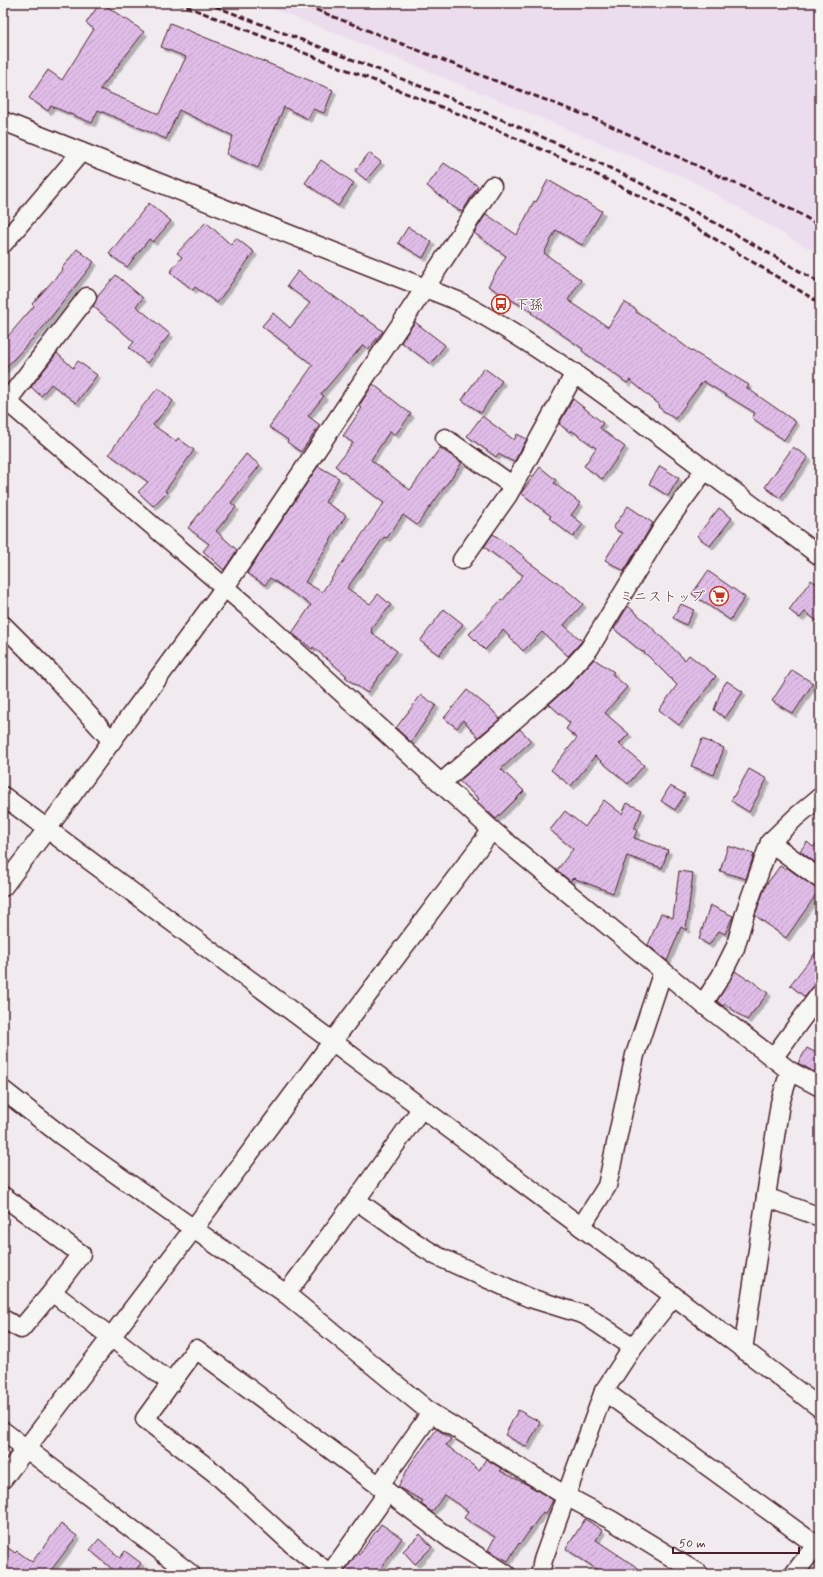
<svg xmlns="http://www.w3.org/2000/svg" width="823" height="1577" font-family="Mynerve,'Klee One',sans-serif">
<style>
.built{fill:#ecddee}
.building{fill:url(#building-hatch);stroke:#4a1f2b;filter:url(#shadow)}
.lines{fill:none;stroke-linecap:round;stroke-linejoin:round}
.minor-casing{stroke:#4a1f2b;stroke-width:21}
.minor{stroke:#f6f6f2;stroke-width:18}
.rail{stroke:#4a1f2b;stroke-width:3;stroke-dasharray:6 3;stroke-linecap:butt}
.labels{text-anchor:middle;stroke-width:3;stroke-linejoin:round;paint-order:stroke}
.poi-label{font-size:14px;fill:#4a1f2b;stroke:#f6f6f2;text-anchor:start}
</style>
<defs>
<pattern id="building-hatch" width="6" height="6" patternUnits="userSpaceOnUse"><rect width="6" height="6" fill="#dfbde8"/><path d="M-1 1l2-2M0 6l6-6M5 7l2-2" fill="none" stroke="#c1a2c7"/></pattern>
<filter id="shadow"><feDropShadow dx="3.5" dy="3.5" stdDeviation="0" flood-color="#0004"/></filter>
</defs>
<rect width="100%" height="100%" fill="#f1ebf0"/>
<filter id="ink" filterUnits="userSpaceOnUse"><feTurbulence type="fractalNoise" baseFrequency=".025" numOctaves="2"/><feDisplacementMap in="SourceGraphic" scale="8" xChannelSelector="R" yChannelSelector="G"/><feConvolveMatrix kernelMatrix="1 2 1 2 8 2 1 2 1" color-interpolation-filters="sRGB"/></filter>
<g filter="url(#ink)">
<path class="built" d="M258,3H820V255L696,183L365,45Z"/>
<g class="building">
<path d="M100,3H102L125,19V18L144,32L100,89L159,114L186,57L161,47L170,23L333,90L324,113L313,109L308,119L284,107L258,168L226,154L233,136L179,110L166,139L98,110L92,123L51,106L48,111L29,98L48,70L62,80L94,29L86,23Z"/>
<path d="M369,153L381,162L366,180L355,171Z"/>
<path d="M321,160L354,183L338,206L305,183Z"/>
<path d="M444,163L478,186L462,212L447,203L448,202L427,186Z"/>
<path d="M548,180L602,211L582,245L556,230L544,253L581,280L568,300L608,327L624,302L637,310L636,312L659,326L689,349L749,385L747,388L796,422L784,440L752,418L755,413L703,381L675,419L658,407L660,405L630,380L627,383L582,351L583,349L531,313L532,312L488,286L506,256L474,233L486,214L517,235L534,201L536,202Z"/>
<path d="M149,203L171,221L153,242L149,239L127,267L109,254Z"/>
<path d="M206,222L231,245L236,238L254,252L217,303L195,287L193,290L170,272L182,257L177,253Z"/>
<path d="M408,227L432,242L423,258L398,243Z"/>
<path d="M77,249L94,262L45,325L3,371V342L34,306L32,304L63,269L62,268Z"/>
<path d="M298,271L330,295L331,294L360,316L361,315L383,331L368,350L363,345L321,394L324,396L308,416L320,425L301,452L287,442L288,440L269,427L313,365L262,326L273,313L290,328L310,303L287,286Z"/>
<path d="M116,275L143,298L136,306L170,334L147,363L129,348L134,342L93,306L97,297Z"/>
<path d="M415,322L445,345L431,364L401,342Z"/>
<path d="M57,353L73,368L78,361L97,375L76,403L51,384L41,396L31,387Z"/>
<path d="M484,368L502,381L481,413L462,400Z"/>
<path d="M373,384L411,414L395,435L390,431L371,460L410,490L440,448L462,463L417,525L403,515L387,538L384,537L347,588L370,604L378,594L391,605L371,629L372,630L371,632L397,651L367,693L345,677L347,676L313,647L312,649L292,633L311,605L270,578L265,585L247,573L318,466L339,478L325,502L346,515L305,582L322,592L384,503L335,466L353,443L343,436L362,408L359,406Z"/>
<path d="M158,388L173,401L153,425L176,441L178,438L194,450L165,491L167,492L153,506L138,492L148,482L109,454L141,408Z"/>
<path d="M573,399L603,423L600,428L625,447L602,479L584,466L596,448L571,430L570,432L559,424Z"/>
<path d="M482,416L514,440L517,434L527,439L514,462L498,454L496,457L467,436Z"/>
<path d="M793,447L808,457L780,498L765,487Z"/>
<path d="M246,454L260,465L231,503L236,507L216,531L237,550L224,570L203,551L209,544L188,528Z"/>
<path d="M660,466L679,478L668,496L649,484Z"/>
<path d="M540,467L556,480L554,483L580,503L571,515L583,524L573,537L549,518L551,516L521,493Z"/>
<path d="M628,506L653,523L624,571L605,560L622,533L613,528Z"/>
<path d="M719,508L732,518L710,546L697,536Z"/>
<path d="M493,534L524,556L523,558L556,582V581L583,604L564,625L582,641L568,656L542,632L523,651L503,630L485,650L469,634L501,600L502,601L523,575L484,547Z"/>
<path d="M708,571L745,597L730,620L692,594Z"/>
<path d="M811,580L820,586V623L805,612L800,618L789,610Z"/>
<path d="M681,604L694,610L686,625L673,618Z"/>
<path d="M628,606L645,621L685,660L689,655L716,676L679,725L659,710L677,685L643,651L642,652L614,629Z"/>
<path d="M444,609L463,624L439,655L420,641Z"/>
<path d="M594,659L614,672L612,674L627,687L605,713L629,734L619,744L644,765L628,784L595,756L571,786L551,770L577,738L566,729L570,723L549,704L569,687Z"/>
<path d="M792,670L813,683L793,714L772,701Z"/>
<path d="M727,681L743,692L725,718L714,710L722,688Z"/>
<path d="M467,690L492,710L500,719L478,737L463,720L457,728L444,718Z"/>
<path d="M421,695L436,705L411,742L396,728Z"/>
<path d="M520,729L531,741L501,769L524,791L496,819L477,801L479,799L459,781Z"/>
<path d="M702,739L724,748L714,775L691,766Z"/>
<path d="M749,769L767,779L749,812L731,801Z"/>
<path d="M670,786L685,794L675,810L661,801Z"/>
<path d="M604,800L622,814L627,803L642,810L634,829L637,830L634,838L668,850L662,868L627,856L613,893L573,878L570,881L557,870L573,849L550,830L565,811L585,827Z"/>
<path d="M820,840V866L800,851L807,842L813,847Z"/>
<path d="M728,846L754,854L746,879L720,871Z"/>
<path d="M780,866L785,869L786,867L814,887L820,889L786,938L755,915L766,885Z"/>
<path d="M679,871L693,873L686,930L681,927L667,961L648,945L661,913L673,918Z"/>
<path d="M710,905L733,916L725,934L719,931L709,945L699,939Z"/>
<path d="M820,947V981L812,988L805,997L790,985Z"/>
<path d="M735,971L747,979L748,978L768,993L747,1020L725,1004L723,1006L717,1001Z"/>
<path d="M807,1048L820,1055V1075L798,1063Z"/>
<path d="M518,1410L540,1422L527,1447L505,1435Z"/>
<path d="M437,1429L451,1439L446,1445L479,1470L486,1459L502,1469L500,1471L528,1485L553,1500L546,1514L543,1512L520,1544L519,1543L508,1561L488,1550L495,1537L464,1518L468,1511L444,1495L432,1512L421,1504L423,1501L398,1487L411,1463Z"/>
<path d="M585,1519L602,1530L596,1540L647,1574H604L566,1549Z"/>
<path d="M61,1524L77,1536L48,1574H3V1544L15,1553L17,1551L32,1562Z"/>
<path d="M381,1524L402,1538L377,1574H343L357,1553L359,1555Z"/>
<path d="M420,1534L432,1547L415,1564L403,1551Z"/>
<path d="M99,1539L120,1558L125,1551L141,1563L133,1574H118L90,1550Z"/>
</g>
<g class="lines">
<g class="minor-casing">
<g id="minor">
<path d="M3,121L458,301C528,339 589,383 652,430C708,472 764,514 820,556"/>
<path d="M3,244L81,152"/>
<path d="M3,398L250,609L492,830L703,1004L790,1071L820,1087"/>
<path d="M7,401L87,297"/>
<path d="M445,438L513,486"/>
<path d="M462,560L508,495L575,373"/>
<path d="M3,625L50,672L112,741"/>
<path d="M441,783L561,680L589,649L664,526L705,470"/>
<path d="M3,796L674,1296L820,1408"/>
<path d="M770,842L820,879"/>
<path d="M3,887L47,829L225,587L425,288L492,186"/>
<path d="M703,1004L721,976L735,948L746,910L770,842L796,817L820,797"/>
<path d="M773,1058L820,994"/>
<path d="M3,1090L62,1136L286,1294L431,1413L566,1496L611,1520L699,1574"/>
<path d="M3,1196L81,1254L52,1292"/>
<path d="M766,1197L820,1217"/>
<path d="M356,1200L416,1243L437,1256L530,1298L585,1315L633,1347"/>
<path d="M581,1227L607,1186L635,1055L663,971"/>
<path d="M286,1294L356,1200L421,1109"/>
<path d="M3,1319L21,1329L52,1292L171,1383"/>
<path d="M743,1350L780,1103L790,1071"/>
<path d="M604,1391L816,1545"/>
<path d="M3,1431L191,1574"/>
<path d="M3,1479L194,1228L332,1042L492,830"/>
<path d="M379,1486L431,1413"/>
<path d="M319,1574H330L388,1492"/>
<path d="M330,1574L293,1545L216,1474L145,1419L196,1349L453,1541L506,1574"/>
<path d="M540,1574L543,1560L566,1496L604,1391L633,1347L674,1296"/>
<path d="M794,1574L820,1540"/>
</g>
</g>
<use href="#minor" class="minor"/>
<g class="rail">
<path d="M178,3L474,120L575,164L664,208L820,303"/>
<path d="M207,3C333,53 461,99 584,156C665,193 743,238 820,283"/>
<path d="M299,3L488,78L598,120L795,211L820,226"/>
</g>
</g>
</g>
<defs>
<g id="bus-ring" transform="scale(1)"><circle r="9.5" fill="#f6f6f2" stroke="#c8321e" stroke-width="1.5"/><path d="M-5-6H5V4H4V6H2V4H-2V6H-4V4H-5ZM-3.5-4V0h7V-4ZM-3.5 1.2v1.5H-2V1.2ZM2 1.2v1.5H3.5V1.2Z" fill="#c8321e"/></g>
<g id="supermarket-ring" transform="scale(1)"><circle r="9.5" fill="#f6f6f2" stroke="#c8321e" stroke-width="1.5"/><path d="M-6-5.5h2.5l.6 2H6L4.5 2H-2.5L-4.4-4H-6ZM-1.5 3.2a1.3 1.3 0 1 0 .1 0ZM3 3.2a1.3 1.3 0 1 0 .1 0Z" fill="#c8321e"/></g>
</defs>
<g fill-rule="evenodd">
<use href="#bus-ring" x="501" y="304"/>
<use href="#supermarket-ring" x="719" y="596"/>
</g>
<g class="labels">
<g class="poi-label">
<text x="515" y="309">下孫</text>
<text x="705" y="601" text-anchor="end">ミニストップ</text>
</g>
</g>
<rect width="823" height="1577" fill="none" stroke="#f6f6f2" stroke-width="16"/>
<rect x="8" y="8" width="807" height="1561" fill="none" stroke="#4a1f2b" stroke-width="1.5" filter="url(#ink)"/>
<path d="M673 1547v6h126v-6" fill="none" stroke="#4a1f2b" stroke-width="2"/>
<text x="679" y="1547" font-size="12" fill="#4a1f2b" stroke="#f6f6f2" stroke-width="3" paint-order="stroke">50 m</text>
</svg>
